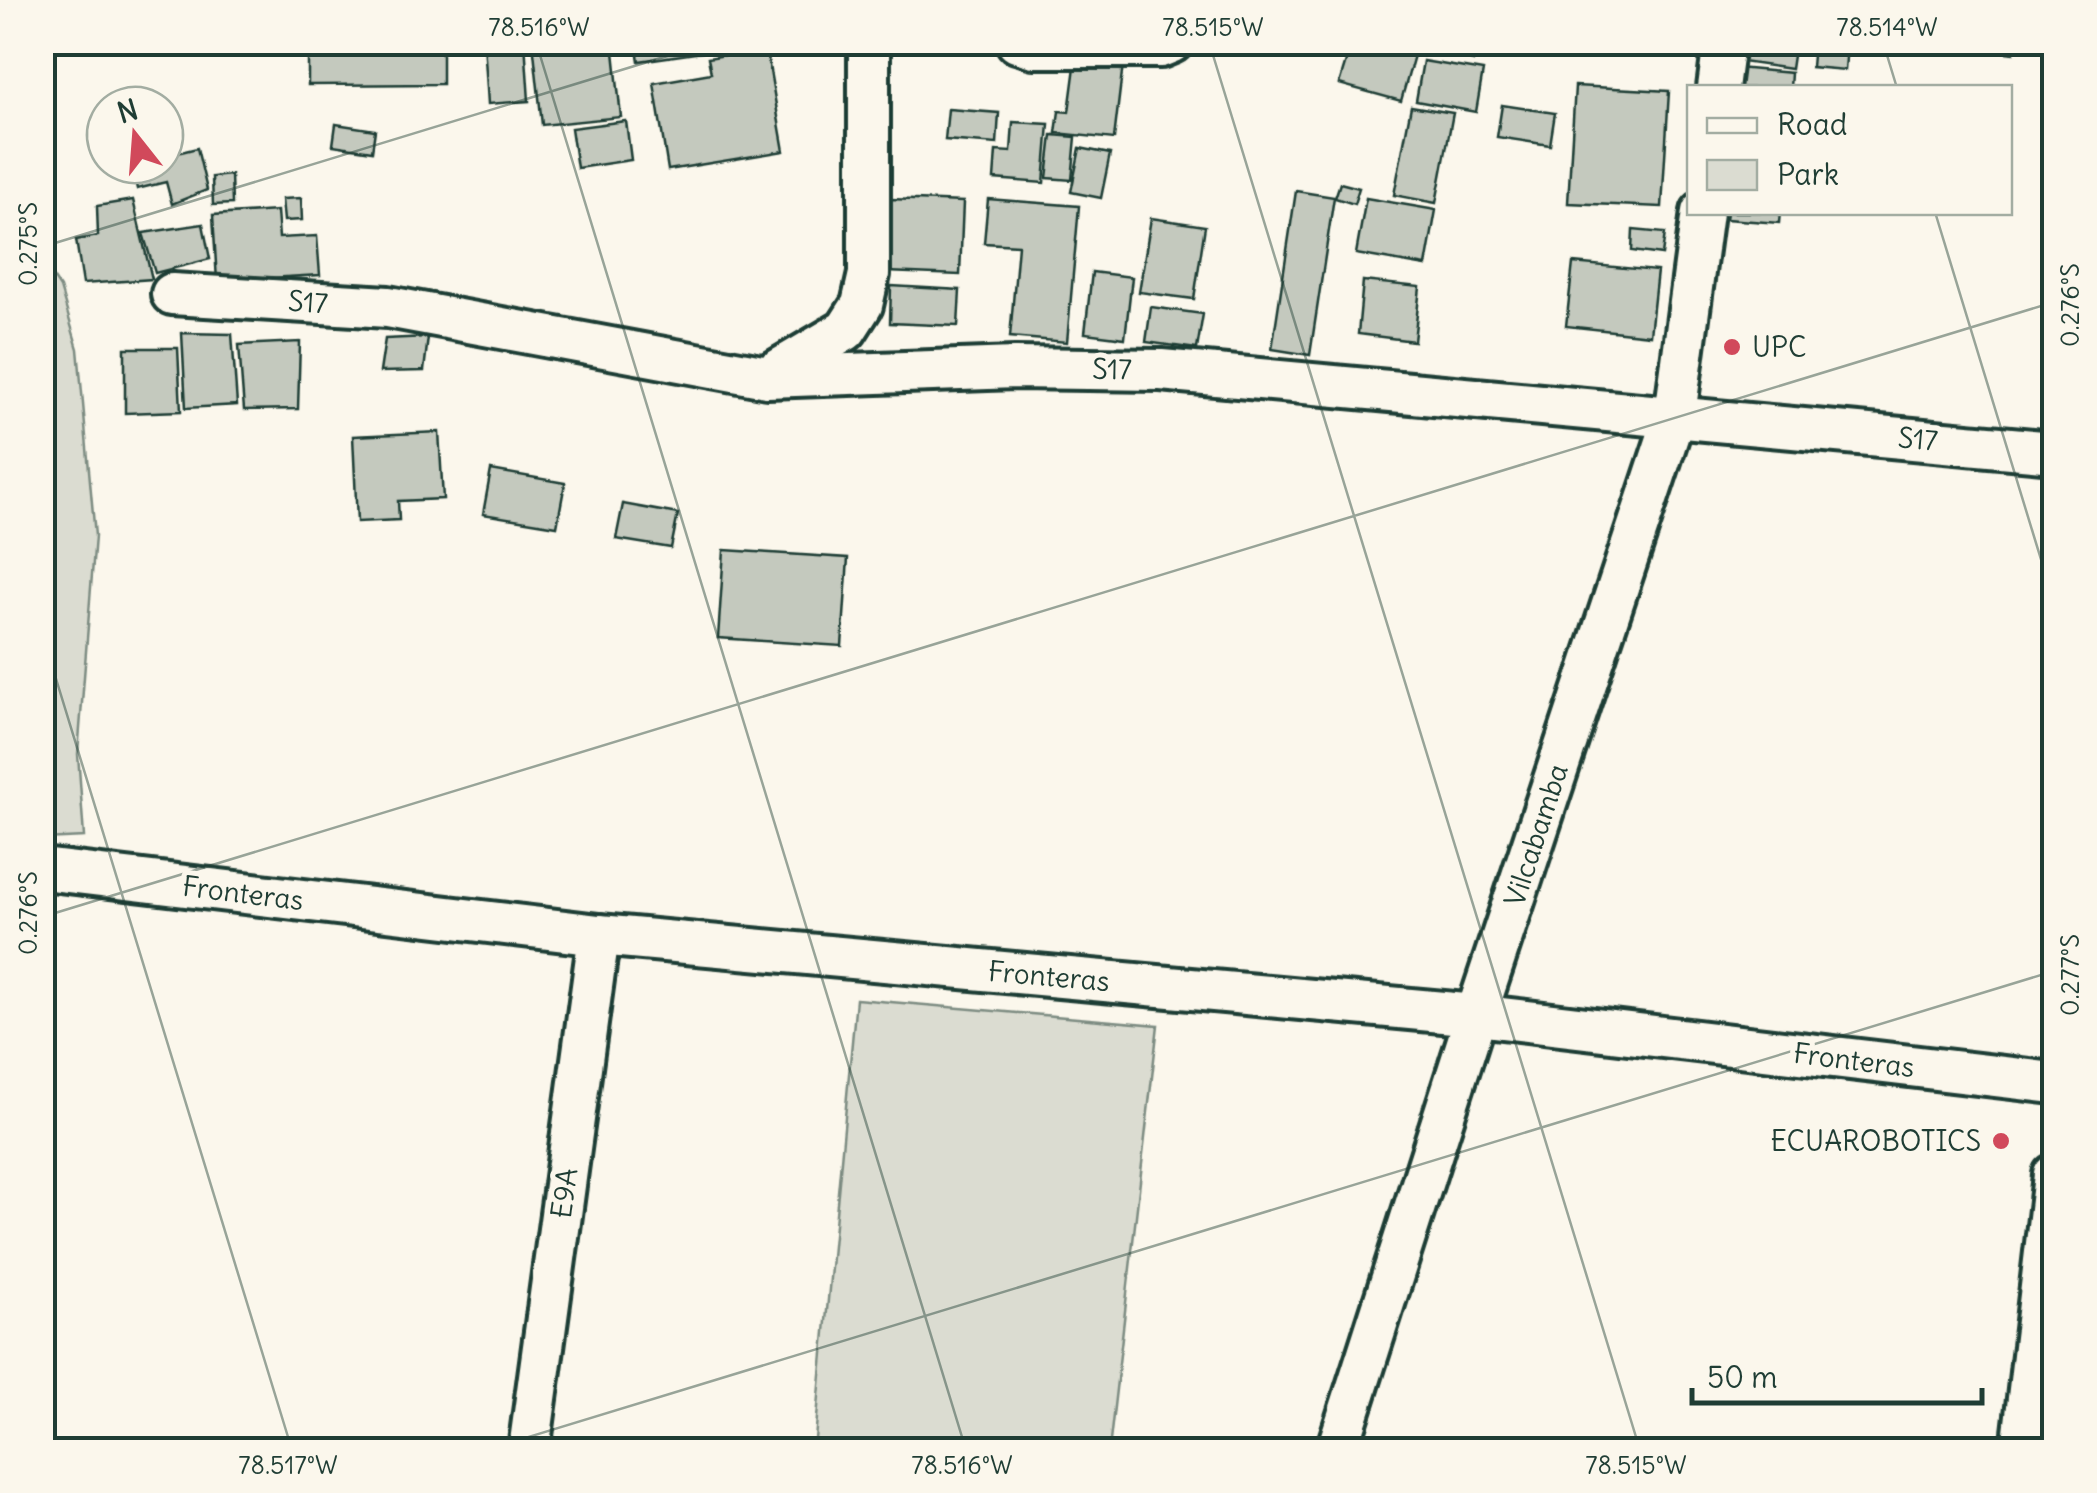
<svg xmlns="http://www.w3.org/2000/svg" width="2097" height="1493" font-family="Delius,sans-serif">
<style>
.green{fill:#dbdcd1;stroke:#7d8c82;stroke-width:2.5}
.building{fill:#c4c9be;stroke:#1f3d34;stroke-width:2.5}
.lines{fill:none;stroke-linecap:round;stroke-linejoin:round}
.street-casing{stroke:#1f3d34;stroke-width:48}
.street{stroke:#fbf7ec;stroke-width:40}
.ticks{fill:none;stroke:#1f3d34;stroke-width:2.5;stroke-opacity:0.45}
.poi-dot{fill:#d1495b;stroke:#fbf7ec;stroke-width:4}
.labels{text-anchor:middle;stroke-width:10;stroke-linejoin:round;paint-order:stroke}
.street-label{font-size:28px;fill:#1f3d34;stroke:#fbf7ec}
.poi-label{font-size:28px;fill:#1f3d34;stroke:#fbf7ec;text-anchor:start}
.neatline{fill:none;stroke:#1f3d34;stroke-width:4}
.ticks-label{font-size:25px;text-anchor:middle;fill:#1f3d34}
</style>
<rect width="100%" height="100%" fill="#fbf7ec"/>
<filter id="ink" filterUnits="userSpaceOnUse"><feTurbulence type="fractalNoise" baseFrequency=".01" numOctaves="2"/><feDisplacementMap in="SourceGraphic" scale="20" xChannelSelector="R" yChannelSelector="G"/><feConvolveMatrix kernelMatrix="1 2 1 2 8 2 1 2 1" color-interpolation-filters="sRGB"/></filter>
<g filter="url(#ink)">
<g class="green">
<path d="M43,262L60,288L78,349L95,536L78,754L84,837L43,839Z"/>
<path d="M856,999L1158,1025L1109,1450H814Z"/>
</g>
<g class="building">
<path d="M308,42H442V84L308,85Z"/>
<path d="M484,42H525L529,101L488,104Z"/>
<path d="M533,42H613L621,117L542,125Z"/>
<path d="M636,42H723L724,49L639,61Z"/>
<path d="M1352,42H1396L1416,48L1401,101L1339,84Z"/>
<path d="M1415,42H1478L1473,61Z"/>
<path d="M1737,42H1795L1791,69L1735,61Z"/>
<path d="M1966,42H2016L2014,53L1966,48Z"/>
<path d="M1813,43L1847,45L1845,70L1811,67Z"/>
<path d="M2050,46H2054V87L2046,86Z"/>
<path d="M766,48L784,151L668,170L654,83L711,73L708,58Z"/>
<path d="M1076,59L1123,64L1114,139L1056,133L1059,111L1069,112Z"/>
<path d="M1423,61L1483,71L1476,112L1416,101Z"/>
<path d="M1737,68L1791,73L1790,88H1736Z"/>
<path d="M1575,86L1669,91L1662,207L1568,203Z"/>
<path d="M1502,105L1555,113L1550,145L1497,137Z"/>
<path d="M1411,106L1453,113L1436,203L1394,195Z"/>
<path d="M948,109L999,113L997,144L945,140Z"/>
<path d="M626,121L631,160L577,168L571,128Z"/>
<path d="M1013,122L1049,124L1044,183L994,179L996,151L1011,152Z"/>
<path d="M336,124L375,130L372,151L333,145Z"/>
<path d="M1052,135L1076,137L1072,180L1047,178Z"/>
<path d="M197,148L207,190L172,204L166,182L137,189L131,165H165V156Z"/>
<path d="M1080,148L1110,154L1101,198L1071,192Z"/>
<path d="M231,175L232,204L213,205L212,177Z"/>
<path d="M1340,183L1359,188L1354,204L1335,198Z"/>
<path d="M1296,191L1334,197L1310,355L1272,349Z"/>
<path d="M301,198L302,220L284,221L282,199Z"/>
<path d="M1366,198L1436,210L1426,266L1356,254Z"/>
<path d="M890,199L963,202L960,275L887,272Z"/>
<path d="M988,199L1079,206L1067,342L1010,337L1018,245L984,243Z"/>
<path d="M133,200L152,279L83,284L76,240L98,236L97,206Z"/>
<path d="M277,211L279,238L317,236L320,275L217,281L213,215Z"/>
<path d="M1727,212H1780L1779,223L1726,219Z"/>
<path d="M1151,218L1205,226L1194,299L1139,292Z"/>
<path d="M203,224L210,259L155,273L143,233Z"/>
<path d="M1633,230L1665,233L1662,255L1632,251Z"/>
<path d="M1573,263L1657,271L1650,335L1566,326Z"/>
<path d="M1092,272L1132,277L1125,338L1085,333Z"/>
<path d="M1363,281L1420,287L1414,341L1358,334Z"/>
<path d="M891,286L960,290L958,326L890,323Z"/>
<path d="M1151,307L1203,314L1197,349L1146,342Z"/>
<path d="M182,333L232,334L237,405L186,408Z"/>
<path d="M428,337L424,371L380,372L385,339Z"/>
<path d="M300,342L298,409L244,410L239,345Z"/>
<path d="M125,348H178L181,411L125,413Z"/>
<path d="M439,432L443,499L398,501L399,520L357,522L353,436Z"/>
<path d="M491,470L565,483L557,526L483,514Z"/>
<path d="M623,504L678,514L671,548L616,539Z"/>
<path d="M724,550L848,558L842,646L718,638Z"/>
</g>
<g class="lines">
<g class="street-casing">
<g id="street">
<path d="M1017,42L1034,47H1160L1172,42"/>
<path d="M1718,88L1724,42"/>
<path d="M172,294L388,307L767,377L1015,368L1161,370L2054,452"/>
<path d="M770,375L846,330L862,305L869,274V42"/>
<path d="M42,869L599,935L1476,1015L2054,1083"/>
<path d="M529,1450L599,935"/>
<path d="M1337,1450L1476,1015L1675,415L1702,212"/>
<path d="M2022,1450L2054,1175"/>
</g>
</g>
<use href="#street" class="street"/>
</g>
</g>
<path class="ticks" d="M536,42L966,1450M1209,42L1640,1450M1883,42L1897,88M1935,212L2054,602M42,247L713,42M42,633L292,1450M42,917L2054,302M486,1450L2054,971"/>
<g class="poi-dot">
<circle cx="1732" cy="347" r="10"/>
<circle cx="2001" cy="1141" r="10"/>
</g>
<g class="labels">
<g class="street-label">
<text transform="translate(308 302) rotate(4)" y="10">S17</text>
<text transform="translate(1112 369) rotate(1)" y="10">S17</text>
<text transform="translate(1918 439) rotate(5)" y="10">S17</text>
<text transform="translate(1536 835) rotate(-72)" y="10">Vilcabamba</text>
<text transform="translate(243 893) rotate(7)" y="10">Fronteras</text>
<text transform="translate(1049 976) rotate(5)" y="10">Fronteras</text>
<text transform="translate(1854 1060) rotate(7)" y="10">Fronteras</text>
<text transform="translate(564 1193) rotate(-82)" y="10">E9A</text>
</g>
<g class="poi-label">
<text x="1752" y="357">UPC</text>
<text x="1981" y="1151" text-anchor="end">ECUAROBOTICS</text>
</g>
</g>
<rect width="2097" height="1493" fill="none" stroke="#fbf7ec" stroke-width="110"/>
<rect x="1687" y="85" width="325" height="130" fill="#fbf7ec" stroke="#a3ada2" stroke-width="2.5"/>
<rect x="1707" y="118" width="50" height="15" fill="#fbf7ec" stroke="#a3ada2" stroke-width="2.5"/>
<text x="1777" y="135" font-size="30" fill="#1f3d34">Road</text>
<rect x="1707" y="160" width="50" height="30" fill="#dbdcd1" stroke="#a3ada2" stroke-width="2.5"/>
<text x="1777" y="185" font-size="30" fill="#1f3d34">Park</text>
<g transform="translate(135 135) rotate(343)"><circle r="48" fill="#fbf7ec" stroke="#a3ada2" stroke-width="2.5"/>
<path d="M0-8L18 38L0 25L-18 38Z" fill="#d1495b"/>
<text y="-15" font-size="28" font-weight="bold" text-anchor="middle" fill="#1f3d34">N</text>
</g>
<path d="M1692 1388v15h290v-15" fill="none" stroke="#1f3d34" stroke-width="5"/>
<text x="1707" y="1388" font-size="30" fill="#1f3d34" stroke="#fbf7ec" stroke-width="8" paint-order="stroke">50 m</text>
<rect x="55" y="55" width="1987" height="1383" class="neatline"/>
<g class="ticks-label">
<text x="539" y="36">78.516°W</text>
<text x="1213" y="36">78.515°W</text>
<text x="1887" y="36">78.514°W</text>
<text transform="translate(28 244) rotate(-90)" y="9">0.275°S</text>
<text transform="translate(2070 305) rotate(-90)" y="9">0.276°S</text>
<text transform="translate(28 913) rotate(-90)" y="9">0.276°S</text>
<text transform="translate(2070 975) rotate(-90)" y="9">0.277°S</text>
<text x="288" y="1474">78.517°W</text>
<text x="962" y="1474">78.516°W</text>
<text x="1636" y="1474">78.515°W</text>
</g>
</svg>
